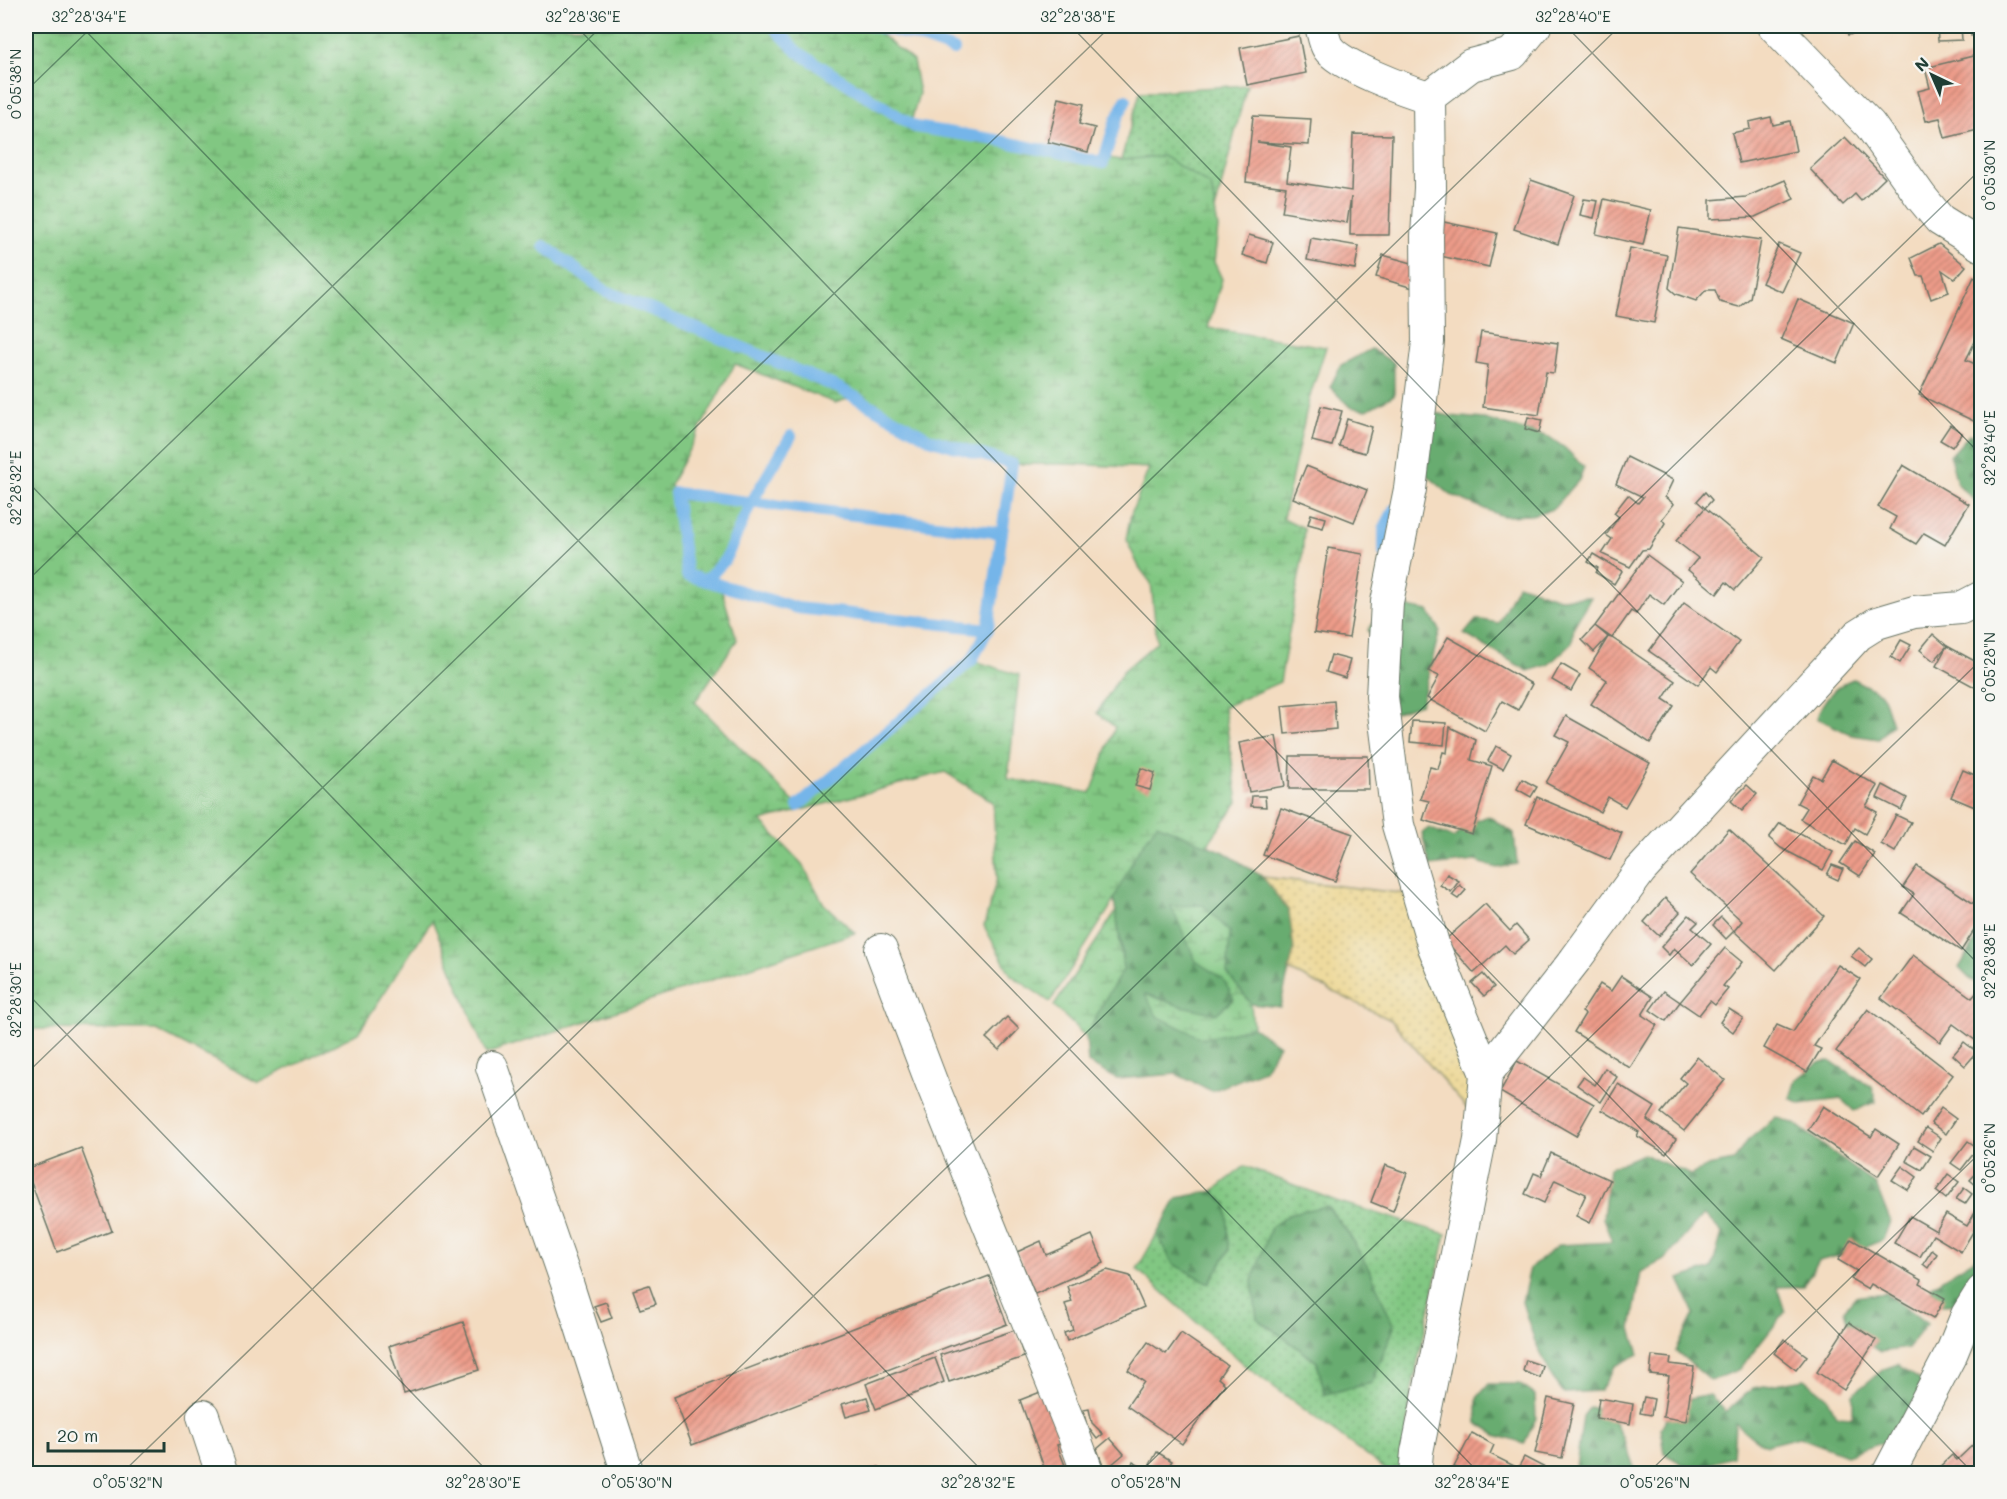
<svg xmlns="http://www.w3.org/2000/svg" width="2007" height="1499" font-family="Mali,sans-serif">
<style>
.green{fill:url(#green-dots);stroke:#50825b;stroke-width:1.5;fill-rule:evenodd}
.forest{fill:url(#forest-firs);stroke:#447452;stroke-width:1.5}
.wetland{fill:url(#wetland-marsh);stroke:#50825b;stroke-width:1.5;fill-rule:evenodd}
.sand{fill:url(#sand-dots);stroke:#868c69;stroke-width:1.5}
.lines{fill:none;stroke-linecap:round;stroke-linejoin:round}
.stream{stroke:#75b5e9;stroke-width:12}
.building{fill:url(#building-hatch)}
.street-casing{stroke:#697565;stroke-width:34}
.street{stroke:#fff;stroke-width:32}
.ticks{fill:none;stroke:#1f3d34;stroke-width:1.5;stroke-opacity:0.45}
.neatline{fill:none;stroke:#1f3d34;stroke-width:2}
.ticks-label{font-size:15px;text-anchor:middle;fill:#1f3d34}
</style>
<defs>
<pattern id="green-dots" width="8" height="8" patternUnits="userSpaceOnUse" patternTransform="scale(1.5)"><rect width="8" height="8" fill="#81c782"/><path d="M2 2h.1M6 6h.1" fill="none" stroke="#69a36b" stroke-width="1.8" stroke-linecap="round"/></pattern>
<pattern id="forest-firs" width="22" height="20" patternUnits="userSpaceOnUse" patternTransform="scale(1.5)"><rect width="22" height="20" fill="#68ac70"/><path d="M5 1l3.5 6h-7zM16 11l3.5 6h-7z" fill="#558d5d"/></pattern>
<pattern id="wetland-marsh" width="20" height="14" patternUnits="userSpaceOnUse" patternTransform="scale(1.5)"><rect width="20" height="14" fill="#81c782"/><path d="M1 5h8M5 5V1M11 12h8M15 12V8" fill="none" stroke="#69a36b"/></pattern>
<pattern id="sand-dots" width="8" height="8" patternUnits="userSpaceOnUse" patternTransform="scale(1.5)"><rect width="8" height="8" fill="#eeda9e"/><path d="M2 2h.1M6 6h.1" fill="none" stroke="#ccbc89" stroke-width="1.8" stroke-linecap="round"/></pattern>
<pattern id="building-hatch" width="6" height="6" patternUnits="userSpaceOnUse" patternTransform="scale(1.5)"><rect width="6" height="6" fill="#ed9b89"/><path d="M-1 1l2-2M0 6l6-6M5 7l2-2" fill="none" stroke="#bf8071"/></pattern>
</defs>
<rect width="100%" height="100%" fill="#f6f6f2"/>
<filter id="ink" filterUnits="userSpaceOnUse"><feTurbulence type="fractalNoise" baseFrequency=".0167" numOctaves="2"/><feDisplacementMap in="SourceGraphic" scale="12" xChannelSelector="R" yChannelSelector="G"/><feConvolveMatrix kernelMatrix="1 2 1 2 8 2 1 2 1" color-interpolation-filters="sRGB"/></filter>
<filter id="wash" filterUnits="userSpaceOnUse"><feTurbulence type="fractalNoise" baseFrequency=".008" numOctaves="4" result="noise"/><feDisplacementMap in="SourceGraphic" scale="24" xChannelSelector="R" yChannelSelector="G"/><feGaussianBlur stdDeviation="1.35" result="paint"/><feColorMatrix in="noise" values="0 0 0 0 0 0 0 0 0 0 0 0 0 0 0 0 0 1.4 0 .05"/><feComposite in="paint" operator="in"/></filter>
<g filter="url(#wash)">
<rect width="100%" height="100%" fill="#f3dcc1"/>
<g class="green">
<path d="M1247,85L1215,211L1211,186L1121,160L1140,92Z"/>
<path d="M1245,1166L1336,1201L1446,1234L1412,1388L1402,1473H1390L1243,1364L1137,1269L1157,1234L1173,1264L1209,1283L1227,1205L1213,1191ZM1327,1206L1348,1233L1372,1275L1325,1394L1317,1362L1257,1318Z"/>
</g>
<g class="forest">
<path d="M1371,349L1394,363V395L1367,410L1350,407L1330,387L1341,365Z"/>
<path d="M1432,412L1450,416L1484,419L1549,437L1565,448L1584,467L1579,480L1553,509L1531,515L1502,516L1451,495L1422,471Z"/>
<path d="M1970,434L1981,439V507L1957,483L1950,456Z"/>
<path d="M1518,584L1559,598L1591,597L1574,626L1572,643L1548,665L1528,671L1464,634L1477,619L1498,623Z"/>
<path d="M1388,603L1428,611L1440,630L1421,704L1394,713L1384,658L1368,630Z"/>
<path d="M1853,679L1882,694L1892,724L1879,739L1852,735L1817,718C1822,700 1836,685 1853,679Z"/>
<path d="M1488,816L1514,833L1517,864L1497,868L1475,861L1430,866L1422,833L1429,828L1454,838L1469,824Z"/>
<path d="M1157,824L1224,852L1263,877L1289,911L1294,950L1280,1007L1251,1004L1227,973L1230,932L1196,961L1223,979L1234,998L1216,1014L1177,1005L1146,994L1203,1039L1253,1027L1279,1045L1264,1070L1212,1091L1176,1074L1117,1079L1088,1063L1086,1037L1105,999L1123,970L1121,943L1111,883Z"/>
<path d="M1981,932V984L1971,980L1959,968Z"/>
<path d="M1830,1061L1872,1087L1876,1102L1854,1111L1841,1099L1800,1104L1790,1098L1796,1080L1819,1062Z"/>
<path d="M1776,1117L1795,1124L1876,1185L1890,1221L1883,1240L1855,1251L1819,1261L1803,1286L1777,1287L1785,1312L1740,1369L1711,1381L1676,1351L1694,1314L1679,1279L1712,1268L1722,1233L1704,1214L1664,1260L1641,1272L1631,1329L1639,1354L1615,1366L1600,1391L1564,1393L1552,1377L1534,1339L1522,1302L1530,1268L1559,1245L1612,1242L1603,1218L1609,1168L1643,1154L1691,1175L1708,1166L1734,1161L1746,1142Z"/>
<path d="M1213,1191L1227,1205L1229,1251L1209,1283L1173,1264L1157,1234L1177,1198Z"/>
<path d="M1327,1206L1348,1233L1372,1275L1394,1327L1372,1383L1325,1394L1317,1362L1257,1318L1252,1281L1271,1227L1292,1213Z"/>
<path d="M1981,1255V1299L1965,1304L1939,1305L1931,1286Z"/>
<path d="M1886,1293L1927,1324L1908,1348L1880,1352L1851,1333L1844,1310L1855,1297Z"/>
<path d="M1898,1364L1925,1384L1896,1438L1846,1455L1799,1437L1767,1445L1753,1438L1735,1423L1733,1457L1691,1469L1665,1454L1661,1428L1676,1402L1710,1395L1726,1412L1753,1388L1805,1379L1828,1398L1836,1416L1853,1417V1394L1884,1369Z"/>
<path d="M1489,1384H1519L1535,1395L1536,1418L1524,1444L1496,1435L1477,1423V1398Z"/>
<path d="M1590,1407L1609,1412L1623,1437L1636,1473L1575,1474L1583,1416Z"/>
</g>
<g class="wetland">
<path d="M26,26H876L875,30L913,61L919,93L910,126L1121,160L1163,156L1211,186L1218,228L1214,262L1222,279L1208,328L1326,347L1309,399L1283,518L1304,528L1302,560L1280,682L1224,707L1238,802L1207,845L1157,824L1136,854L1109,909L1050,1002L1011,975L984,926L997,878L993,802L945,772L761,821L802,864L824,904L855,933L486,1054L432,920L358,1033L259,1083L156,1030L26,1029ZM735,364L835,403L854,397L930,439L1012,464H1070L1149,468L1131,514L1126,539L1139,567L1151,583L1157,642L1123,671L1097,713L1115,727L1091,793L1008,779L1019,675L972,660L798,806L695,702L737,640L720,585L706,580L725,560L751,503L675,493L670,485Z"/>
<path d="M1203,905L1230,932L1227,973L1251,1004L1253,1027L1203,1039L1157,1016L1145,994L1177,1005L1216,1014L1234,999L1223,979L1196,961L1171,906Z"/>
<path d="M1116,911L1123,970L1105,999L1086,1037L1054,1006Z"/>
</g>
<path class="sand" d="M1263,877L1407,894L1473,1075L1471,1113L1391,1020L1289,970L1294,950L1289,911Z"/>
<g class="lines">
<g class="stream">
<path d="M773,26L798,52L915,127L997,140L1103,163L1116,120L1126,100"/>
<path d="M872,26L916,36L954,50"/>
<path d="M544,246L604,290L839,388L930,439L1012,464L988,629L972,660L798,806"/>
<path d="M1384,553V529L1394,510"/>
<path d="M705,581L725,560L751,503L791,436"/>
<path d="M988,629L797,608L687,575L675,493L1002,533"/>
</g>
</g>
<g id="blocks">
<g class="building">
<path d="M1846,26H1888L1848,35Z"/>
<path d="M1937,26H1961L1962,40L1938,41Z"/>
<path d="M1971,26H1982V35L1971,36Z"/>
<path d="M1299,36L1306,73L1247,85L1240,48Z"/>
<path d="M1977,55L1982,73V129L1945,138L1940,118L1926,121L1918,91L1930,88L1925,68Z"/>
<path d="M1059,98L1084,104L1079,124L1095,128L1088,152L1048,142Z"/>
<path d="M1253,116L1311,119L1309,145L1257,142L1291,147L1287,181L1351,191L1353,134L1392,135L1389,235H1350L1351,197L1347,223L1282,212L1286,187L1246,182Z"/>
<path d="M1771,117L1773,125L1790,121L1796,151L1739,163L1732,133L1750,129L1749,122Z"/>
<path d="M1845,137L1885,178L1861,201L1855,194L1843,205L1810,169Z"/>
<path d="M1531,180L1574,195L1558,244L1514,229Z"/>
<path d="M1785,180L1794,199L1755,217L1710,219V200L1746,197Z"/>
<path d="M1584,199L1598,201L1594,218L1580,215Z"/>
<path d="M1604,199L1651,210L1643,245L1596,234Z"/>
<path d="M1973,199H1982V233L1975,234Z"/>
<path d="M1444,222L1497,233L1489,267L1436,255Z"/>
<path d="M1679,228L1761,240L1750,298L1739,307L1720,302L1715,290H1706L1696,301L1676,294L1669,288Z"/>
<path d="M1249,235L1273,242L1267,263L1242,255Z"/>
<path d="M1311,238L1359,246L1355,269L1307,260Z"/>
<path d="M1779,244L1800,253L1782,292L1762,283Z"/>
<path d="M1939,244L1966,266L1955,279L1942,270L1949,292L1931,299L1923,276H1918L1911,258Z"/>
<path d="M1630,248L1667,255L1654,323L1616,316Z"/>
<path d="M1383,255L1419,265L1413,288L1376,277Z"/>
<path d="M1974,277L1982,281V327L1966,360L1982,367V425L1919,395Z"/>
<path d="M1798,299L1854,323L1837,363L1781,339Z"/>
<path d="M1481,332L1558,343L1554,373L1546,372L1539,415L1483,407L1488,365L1476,363Z"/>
<path d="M1321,406L1342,411L1332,446L1312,441Z"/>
<path d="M1528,417L1542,420L1539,433L1525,429Z"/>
<path d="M1347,419L1372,427L1365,453L1339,446Z"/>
<path d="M1950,425L1962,433L1952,447L1940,440Z"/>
<path d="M1627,457L1673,480L1665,497L1674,504L1662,519L1665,523L1649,549L1642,550L1630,567L1602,554L1612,539L1606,535L1619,517L1614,513L1628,495L1638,503L1643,497L1616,484Z"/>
<path d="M1903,465L1969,504L1945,545L1924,533L1916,544L1890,529L1896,517L1878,507Z"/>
<path d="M1306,466L1367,490L1354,522L1293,498Z"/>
<path d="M1705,492L1712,500L1705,508L1697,501Z"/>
<path d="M1705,508L1764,557L1735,590L1726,582L1717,594L1688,570L1698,558L1676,541Z"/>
<path d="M1311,514L1326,518L1323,528L1308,524Z"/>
<path d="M1328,548L1363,554L1349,638L1314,633Z"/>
<path d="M1593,554L1622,571L1614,584L1596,573L1598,568L1588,562Z"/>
<path d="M1647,555L1682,581L1664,605L1649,594L1636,614L1631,611L1612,638L1595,626L1608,637L1594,652L1582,640L1595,626Z"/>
<path d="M1684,603L1739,642L1717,672L1711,667L1698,685L1649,651Z"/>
<path d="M1933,634L1947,646L1934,661L1920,650Z"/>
<path d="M1448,637L1532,684L1518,710L1502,701L1485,731L1427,698L1439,676L1428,671Z"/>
<path d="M1608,637L1612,638L1675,681L1663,699L1674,706L1650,743L1591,704L1607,680L1589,668Z"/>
<path d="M1901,640L1911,645L1900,663L1891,657Z"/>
<path d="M1947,646L1982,665V691L1936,666Z"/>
<path d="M1331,655L1350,660L1345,678L1326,672Z"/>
<path d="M1561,664L1580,675L1571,691L1552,680Z"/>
<path d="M1334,701L1336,729L1285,734L1282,706Z"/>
<path d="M1566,716L1650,763L1625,807L1608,797L1600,812L1546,783L1569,742L1555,735Z"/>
<path d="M1412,721L1446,723L1444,745L1410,742Z"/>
<path d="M1450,727L1476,740L1471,760L1492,766L1472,834L1423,820L1429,801L1420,799L1430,767L1438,769L1443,752L1447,753Z"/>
<path d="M1276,736L1285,786L1249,792L1239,743Z"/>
<path d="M1496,746L1511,754L1503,769L1488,761Z"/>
<path d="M1290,756H1368L1369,789H1289Z"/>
<path d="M1832,760L1878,786L1866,806L1877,812L1865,834L1855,828L1846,845L1800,819L1807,808L1797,803L1813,775L1821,779Z"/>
<path d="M1141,768L1155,773L1150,790L1135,786Z"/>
<path d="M1963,770L1982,778V810L1951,797Z"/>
<path d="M1522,779L1537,787L1531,797L1517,789Z"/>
<path d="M1747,785L1757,794L1742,811L1731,801Z"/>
<path d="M1883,785L1907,798L1901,810L1877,798Z"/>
<path d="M1252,796H1265L1266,807L1251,806Z"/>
<path d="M1537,797L1622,833L1610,860L1526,824Z"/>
<path d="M1281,808L1353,834L1335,881L1263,855Z"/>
<path d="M1896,815L1911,822L1895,852L1881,844Z"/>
<path d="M1780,823L1833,852L1823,870L1781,848L1769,838Z"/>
<path d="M1729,829L1824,916L1776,970L1734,931L1742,921L1690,874Z"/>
<path d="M1855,841L1875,854L1860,876L1840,863Z"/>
<path d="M1832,865L1843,869L1838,880L1827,875Z"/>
<path d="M1917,866L1982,909V918L1961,951L1901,913L1914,894L1903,887Z"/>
<path d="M1447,874L1459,881L1451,892L1440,885Z"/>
<path d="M1460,885L1466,890L1458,899L1452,895Z"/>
<path d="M1665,898L1680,912L1659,936L1644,922Z"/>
<path d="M1485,904L1510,931L1516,925L1529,940L1513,954L1505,945L1474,973L1445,940Z"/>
<path d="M1689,915L1698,922L1692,928L1711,944L1693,965L1674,948L1669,955L1661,947Z"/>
<path d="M1721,917L1734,931L1726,939L1713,925Z"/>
<path d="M1725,948L1742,962L1723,986L1728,989L1715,1005L1710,1001L1699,1015L1680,1002Z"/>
<path d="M1859,948L1872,959L1865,967L1851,956Z"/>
<path d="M1913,955L1972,998L1978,991L1982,994V1040L1979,1043L1953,1024L1940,1042L1881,998Z"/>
<path d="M1838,965L1860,979L1814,1046L1821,1049L1807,1072L1764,1048L1777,1025L1793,1032Z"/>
<path d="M1483,974L1494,987L1484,996L1472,983Z"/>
<path d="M1621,976L1653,997L1642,1015L1657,1025L1630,1068L1574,1032L1585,1014L1582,1012L1600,984L1611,991Z"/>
<path d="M1664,991L1680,1002L1666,1021L1650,1010Z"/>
<path d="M1729,1009L1743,1018L1733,1032L1720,1022Z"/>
<path d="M1868,1009L1953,1075L1921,1117L1836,1051Z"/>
<path d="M1007,1017L1019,1029L999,1050L986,1038Z"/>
<path d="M1964,1042L1977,1052L1965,1066L1953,1055Z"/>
<path d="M1697,1057L1725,1080L1684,1131L1661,1113L1686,1083L1680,1078Z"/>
<path d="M1517,1061L1594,1104L1576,1136L1500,1092Z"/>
<path d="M1605,1068L1617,1077L1601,1102L1577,1085L1583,1077L1595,1085Z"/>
<path d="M1618,1084L1655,1107L1647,1120L1676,1139L1666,1154L1637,1136L1639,1132L1602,1110Z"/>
<path d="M1823,1106L1871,1137L1876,1129L1899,1144L1878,1176L1808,1130Z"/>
<path d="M1941,1108L1956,1119L1946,1134L1931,1123Z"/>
<path d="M1926,1128L1941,1138L1933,1151L1918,1141Z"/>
<path d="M1968,1141L1978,1148L1961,1170L1951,1163Z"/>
<path d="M1914,1146L1931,1156L1922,1170L1906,1161Z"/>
<path d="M81,1148L112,1231L57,1252L26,1169Z"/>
<path d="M1551,1153L1610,1180L1590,1223L1576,1216L1586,1194L1555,1180L1544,1203L1525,1194L1534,1173L1541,1176Z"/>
<path d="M1385,1165L1407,1173L1393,1211L1371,1202Z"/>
<path d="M1902,1166L1917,1177L1908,1190L1892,1180Z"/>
<path d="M1982,1167V1180L1977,1186L1970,1180Z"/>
<path d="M1948,1174L1959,1182L1946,1199L1936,1191Z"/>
<path d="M1964,1188L1972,1194L1965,1204L1956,1199Z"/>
<path d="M1976,1211L1982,1214V1235L1974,1230L1961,1252L1933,1235L1920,1257L1894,1243L1910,1216L1936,1231L1946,1214L1967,1226Z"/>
<path d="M1092,1235L1104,1263L1035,1294L1017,1252L1041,1241L1046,1255Z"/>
<path d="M1851,1239L1922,1280L1920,1284L1945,1298L1933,1319L1871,1284L1868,1289L1851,1279L1857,1271L1838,1260Z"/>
<path d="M1932,1250L1937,1254L1928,1268L1923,1264Z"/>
<path d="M1107,1270L1130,1276L1144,1307L1067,1341L1064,1333L1073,1330L1065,1304L1072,1302L1067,1286Z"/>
<path d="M989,1276L1007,1324L692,1445L674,1397Z"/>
<path d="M649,1285L656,1304L640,1309L633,1290Z"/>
<path d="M606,1302L612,1318L601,1322L594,1306Z"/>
<path d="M463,1322L479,1370L404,1394L389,1346Z"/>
<path d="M1849,1322L1876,1340L1844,1390L1817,1372Z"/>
<path d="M1015,1330L1024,1357L949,1382L940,1355Z"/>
<path d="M1181,1333L1227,1365L1218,1378L1225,1384L1182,1444L1127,1406L1144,1382L1128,1370L1148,1342L1166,1354Z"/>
<path d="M1784,1339L1807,1356L1796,1370L1774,1353Z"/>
<path d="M1652,1356L1671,1358L1670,1364L1694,1367L1686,1421L1663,1417L1669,1376L1650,1374Z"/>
<path d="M935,1358L944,1382L876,1409L866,1384Z"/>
<path d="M1526,1360L1543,1366L1540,1378L1523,1371Z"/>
<path d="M1043,1391L1061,1444L1057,1445L1068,1473H1046L1020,1400Z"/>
<path d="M867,1397L871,1410L846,1417L842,1404Z"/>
<path d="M1644,1397L1654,1399L1651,1415L1640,1413Z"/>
<path d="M1548,1398L1574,1404L1562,1458L1535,1453Z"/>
<path d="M1599,1398L1633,1404L1630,1424L1596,1418Z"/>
<path d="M1089,1409L1092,1423L1103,1434L1097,1439L1087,1426L1083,1410Z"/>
<path d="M1472,1433L1494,1445L1490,1454L1518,1468L1524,1457L1549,1470L1547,1473H1468L1454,1467Z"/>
<path d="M1110,1438L1124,1454L1105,1470L1097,1449Z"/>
<path d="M1978,1440L1982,1444V1473H1933L1952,1455L1957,1460Z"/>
<path d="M1157,1452L1172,1461L1164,1473H1126L1133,1462L1147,1470Z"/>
<path d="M879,1467L882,1473H862Z"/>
</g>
</g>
</g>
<g filter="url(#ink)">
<use href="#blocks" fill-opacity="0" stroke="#697565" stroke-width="1.5"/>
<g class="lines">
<g class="street-casing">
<g id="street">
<path d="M1321,26C1323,32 1324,42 1328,48C1340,66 1408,91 1429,97"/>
<path d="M1774,26L1870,125L1921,197L1940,220L1982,246"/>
<path d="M881,950L932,1084L1073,1433L1088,1474"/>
<path d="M492,1067L568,1286L628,1474"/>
<path d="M1486,1074L1434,947L1398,825L1382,697L1387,602L1410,489L1428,342L1427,236L1430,188L1429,97L1471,65L1512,54L1535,26"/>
<path d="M203,1416L222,1474"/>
<path d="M1415,1474L1417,1452L1480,1140L1486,1074L1575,960L1640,871L1858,635L1877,623L1914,612L1961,608L1982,597"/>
<path d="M1888,1474L1952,1352L1967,1315L1982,1291"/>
</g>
</g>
<use href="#street" class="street"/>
</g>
</g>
<path class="ticks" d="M81,26L1480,1474M576,26L1974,1474M1071,26L1982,968M1566,26L1982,456M26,91L93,26M26,480L985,1474M26,582L602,26M26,992L490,1474M26,1074L1111,26M121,1474L1620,26M629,1474L1982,168M1138,1474L1982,659M1647,1474L1982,1151"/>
<rect width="2007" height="1499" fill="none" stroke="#f6f6f2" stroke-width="66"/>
<g transform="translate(1932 75) rotate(316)" stroke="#f6f6f2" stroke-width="4.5" paint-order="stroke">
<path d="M0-4.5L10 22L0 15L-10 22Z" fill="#1f3d34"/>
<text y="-9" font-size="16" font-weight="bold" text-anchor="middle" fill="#1f3d34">N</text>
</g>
<path d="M48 1442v9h116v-9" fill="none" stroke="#1f3d34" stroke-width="3"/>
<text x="57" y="1442" font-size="18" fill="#1f3d34" stroke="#f6f6f2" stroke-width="4.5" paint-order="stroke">20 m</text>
<rect x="33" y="33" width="1941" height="1433" class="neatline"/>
<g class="ticks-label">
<text x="89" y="22">32°28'34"E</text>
<text x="583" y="22">32°28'36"E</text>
<text x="1078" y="22">32°28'38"E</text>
<text x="1573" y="22">32°28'40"E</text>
<text transform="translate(16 84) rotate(-90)" y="5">0°05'38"N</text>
<text transform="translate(1990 175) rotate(-90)" y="5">0°05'30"N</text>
<text transform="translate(1990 448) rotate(-90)" y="5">32°28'40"E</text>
<text transform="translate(16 488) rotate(-90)" y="5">32°28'32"E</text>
<text transform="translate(1990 667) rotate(-90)" y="5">0°05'28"N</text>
<text transform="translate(1990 961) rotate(-90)" y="5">32°28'38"E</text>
<text transform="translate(16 1000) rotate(-90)" y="5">32°28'30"E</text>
<text transform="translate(1990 1158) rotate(-90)" y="5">0°05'26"N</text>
<text x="128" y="1488">0°05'32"N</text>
<text x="483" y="1488">32°28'30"E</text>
<text x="637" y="1488">0°05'30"N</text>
<text x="978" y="1488">32°28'32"E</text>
<text x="1146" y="1488">0°05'28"N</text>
<text x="1472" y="1488">32°28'34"E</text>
<text x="1655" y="1488">0°05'26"N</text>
</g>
</svg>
